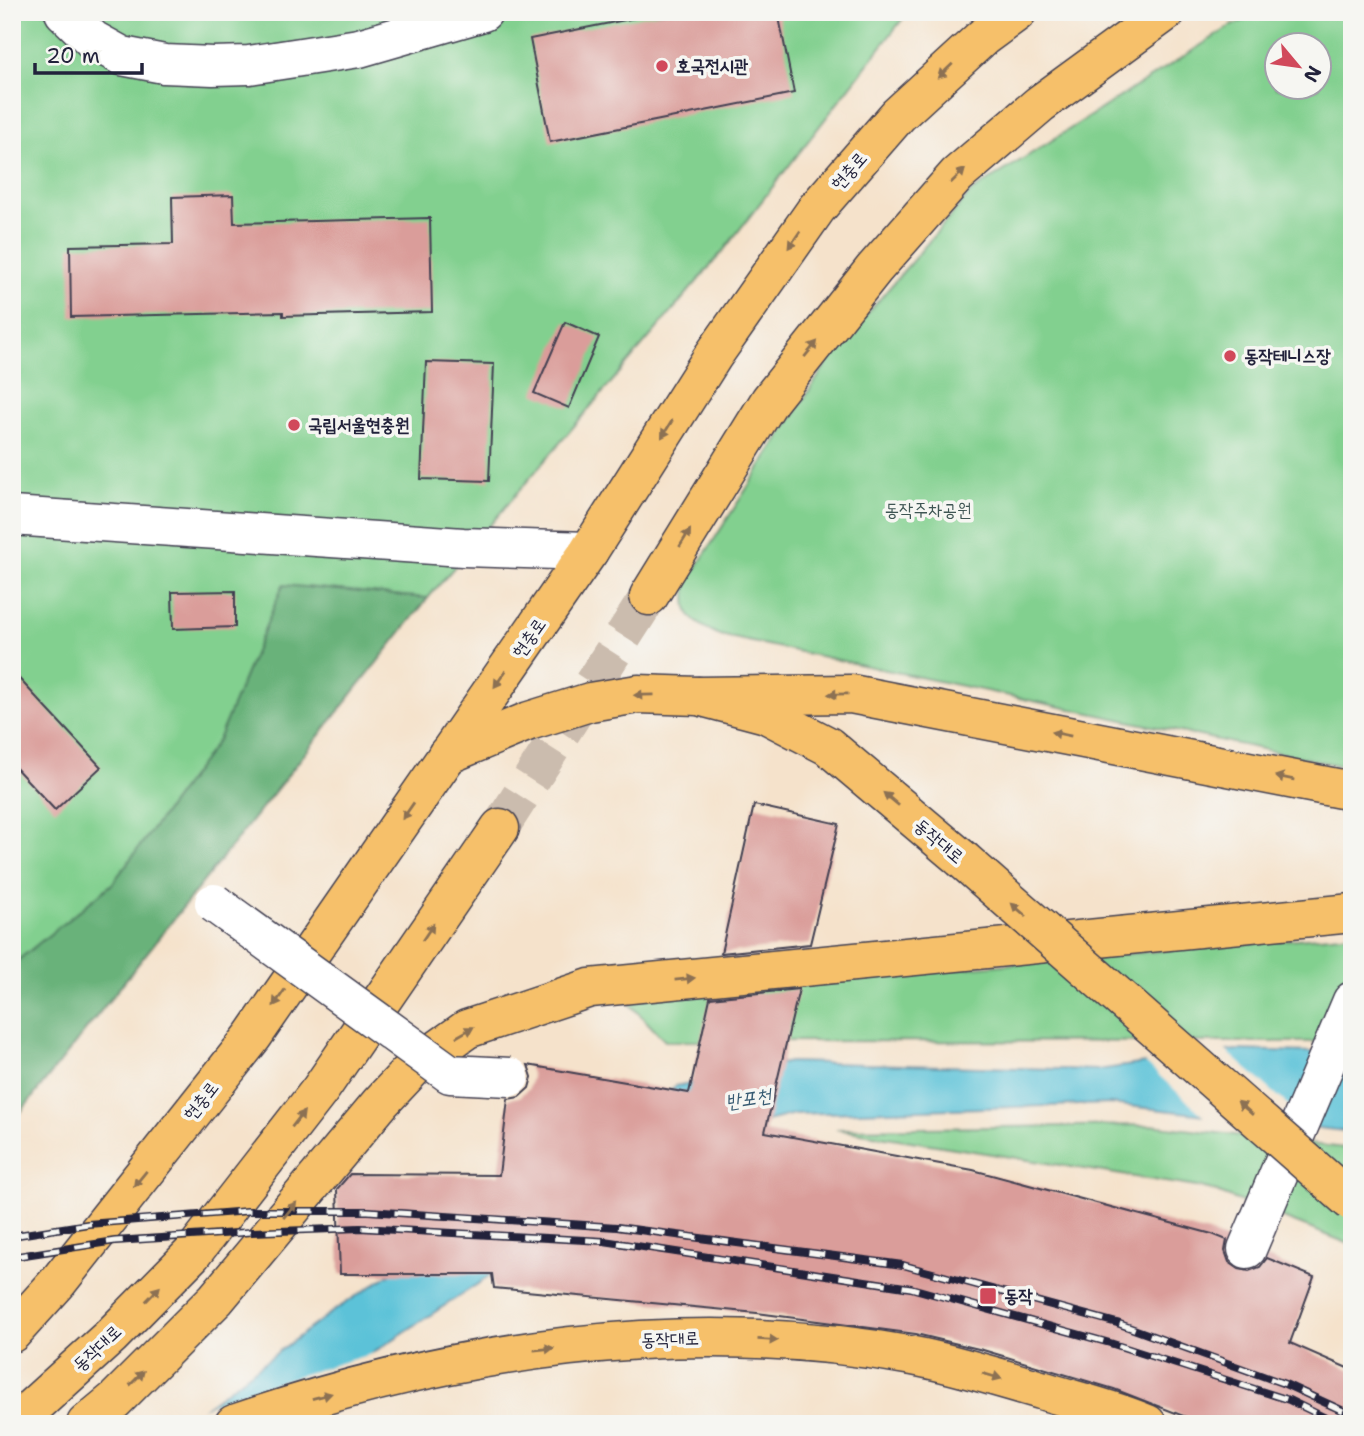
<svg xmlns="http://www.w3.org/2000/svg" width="1364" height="1436" font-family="'Shantell Sans','Poor Story',sans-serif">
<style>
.green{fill:#82d08f;stroke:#527965;stroke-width:2;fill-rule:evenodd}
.forest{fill:#69b27a;stroke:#466a5a;stroke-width:2}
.water{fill:#5bc2d8;stroke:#3e728a;stroke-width:2}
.pier{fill:#f5e2cb}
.building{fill:#da9d9a}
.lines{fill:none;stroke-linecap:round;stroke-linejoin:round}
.major-tunnel{stroke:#cbbcae;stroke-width:38;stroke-dasharray:38 19;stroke-linecap:butt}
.minor-casing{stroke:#423f51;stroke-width:41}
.major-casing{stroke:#423f51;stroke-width:41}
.highway-casing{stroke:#423f51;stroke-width:41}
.minor{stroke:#fff;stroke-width:38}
.major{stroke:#f6c06b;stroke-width:38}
.highway{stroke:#f6c06b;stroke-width:38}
.rail-casing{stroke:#22223b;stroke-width:8}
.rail{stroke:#f6f6f2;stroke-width:5;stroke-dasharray:16;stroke-linecap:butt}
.minor-bridge-casing{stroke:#423f51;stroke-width:41;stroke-linecap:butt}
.major-bridge-casing{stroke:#423f51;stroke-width:41;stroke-linecap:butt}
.minor-bridge{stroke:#fff;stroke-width:38}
.major-bridge{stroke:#f6c06b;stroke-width:38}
.oneway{fill:#8c7153}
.poi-dot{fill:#d1495b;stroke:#f6f6f2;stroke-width:2.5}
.labels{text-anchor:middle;stroke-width:7;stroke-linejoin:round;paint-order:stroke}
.poi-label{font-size:18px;font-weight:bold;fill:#22223b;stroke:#f6f6f2;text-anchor:start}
.street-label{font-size:18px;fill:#22223b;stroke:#f6f6f2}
.park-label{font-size:18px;fill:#3f5654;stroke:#f6f6f2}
.water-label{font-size:19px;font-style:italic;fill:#365a72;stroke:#f6f6f2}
</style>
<rect width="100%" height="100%" fill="#f6f6f2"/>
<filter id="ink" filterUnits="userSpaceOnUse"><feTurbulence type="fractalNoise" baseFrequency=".0143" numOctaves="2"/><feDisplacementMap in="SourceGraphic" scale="14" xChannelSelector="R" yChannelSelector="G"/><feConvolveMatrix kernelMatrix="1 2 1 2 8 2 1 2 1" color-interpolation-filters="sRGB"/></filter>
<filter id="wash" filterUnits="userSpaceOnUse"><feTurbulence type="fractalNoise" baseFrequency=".00686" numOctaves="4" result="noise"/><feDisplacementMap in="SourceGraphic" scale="28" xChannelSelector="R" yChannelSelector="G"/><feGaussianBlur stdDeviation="1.57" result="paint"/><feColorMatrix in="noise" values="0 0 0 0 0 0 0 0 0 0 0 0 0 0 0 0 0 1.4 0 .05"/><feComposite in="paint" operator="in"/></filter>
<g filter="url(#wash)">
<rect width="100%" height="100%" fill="#f5e2cb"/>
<g class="green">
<path d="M12,12H908L723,251L428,598L12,1123Z"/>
<path d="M1260,12H1352V768L719,635C688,619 684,616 687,582L832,355L971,192L1231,26ZM1276,46H1318V88H1276Z"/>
<path d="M1352,934V1042L665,1041L624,998Z"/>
<path d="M1151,1125L1352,1149V1245L1209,1189L836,1129Z"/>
</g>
<path class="forest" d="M283,585L428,598L12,1123V965L112,884L218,740Z"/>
<path class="water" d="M1235,1050L1352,1053V1132L1111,1104L794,1114L700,1138L377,1350L277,1424H182L329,1314L676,1086L790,1062L1098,1070Z"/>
<g class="pier">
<path d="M1223,1048L1319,1132L1207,1119L1142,1060Z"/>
<path d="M384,1350L283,1424H179L194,1411L237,1394Z"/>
</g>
<g id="blocks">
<g class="building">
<path d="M665,12H778L794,93L550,142L530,39Z"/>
<path d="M233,195L234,223L430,218L432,312L283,316V312L71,317L70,246L173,244L172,197Z"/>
<path d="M565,322L599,337L569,408L534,393Z"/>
<path d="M426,362L494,364L489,481L421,479Z"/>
<path d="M235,591V627L173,629L172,592Z"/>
<path d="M12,671L101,767L55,810L12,764Z"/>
<path d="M754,805L839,824L810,944L721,953Z"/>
<path d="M799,989L765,1132L973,1170L1212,1234L1227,1240L1225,1251L1229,1262L1239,1269L1249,1271L1260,1267L1267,1258L1314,1277L1290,1343L1352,1370V1424H1204L1114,1389L983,1350L916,1334L757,1313L494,1288L492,1274H340L337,1189L350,1174L499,1175L508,1099L519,1097L529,1088L532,1077L528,1065L689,1093L710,998Z"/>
</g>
</g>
</g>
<g filter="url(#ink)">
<use href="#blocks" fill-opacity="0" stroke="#423f51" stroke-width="2"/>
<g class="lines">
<path class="major-tunnel" d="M500,828L649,596"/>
<g class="minor-casing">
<g id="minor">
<path d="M64,12L93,40L122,56L164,64L213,66L249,65L359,48L483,12"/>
<path d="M12,516L463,547L589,551"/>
<path d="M1247,1249L1352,1001"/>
</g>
</g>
<g class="major-casing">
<g id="major">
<path d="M649,596L770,400L874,269L957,175L1040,104L1166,12"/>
<path d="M447,755L529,721L590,702L638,694L698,696L766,714L828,746L962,859"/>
<path d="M12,1333L58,1282L253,1036L589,551L713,356L817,208L898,115L983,37L1017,12"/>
<path d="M14,1424L111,1336L192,1254L320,1090L500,828"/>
<path d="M234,1424C450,1349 685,1314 913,1356C956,1364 999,1378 1041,1390C1076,1401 1113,1409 1147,1424"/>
</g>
</g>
<g class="highway-casing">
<g id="highway">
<path d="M698,696L851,694L1352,791"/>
<path d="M86,1424L115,1400L216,1299L381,1102L415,1066L467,1029L590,988L1352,913"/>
</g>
</g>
<use href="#minor" class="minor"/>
<use href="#major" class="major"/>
<use href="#highway" class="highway"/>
<g class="rail-casing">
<g id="rail">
<path d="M12,1236L88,1224L248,1211H368L617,1227L903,1265L1117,1323L1285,1384L1352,1415"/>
<path d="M12,1257L115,1241L252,1232L360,1228L604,1241L911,1288L1110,1343L1289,1400L1338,1424"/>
</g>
</g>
<use href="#rail" class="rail"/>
<g class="minor-bridge-casing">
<path id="minor-bridge" d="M214,903L450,1074L510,1077"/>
</g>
<g class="major-bridge-casing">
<path id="major-bridge" d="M962,859L1352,1202"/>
</g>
<use href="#minor-bridge" class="minor-bridge"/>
<use href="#major-bridge" class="major-bridge"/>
</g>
<defs><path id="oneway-solid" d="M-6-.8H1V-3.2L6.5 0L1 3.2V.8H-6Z" transform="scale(1.75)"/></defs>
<g class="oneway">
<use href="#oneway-solid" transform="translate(945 71) rotate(137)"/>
<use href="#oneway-solid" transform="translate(958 176) rotate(-44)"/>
<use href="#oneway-solid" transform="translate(794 240) rotate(125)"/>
<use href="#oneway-solid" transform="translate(811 349) rotate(-51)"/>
<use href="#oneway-solid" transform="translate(667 429) rotate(122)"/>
<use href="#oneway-solid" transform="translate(685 538) rotate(-58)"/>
<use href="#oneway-solid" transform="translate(500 679) rotate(125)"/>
<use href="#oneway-solid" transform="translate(838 694) rotate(179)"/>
<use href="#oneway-solid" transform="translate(644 695) rotate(179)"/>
<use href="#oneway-solid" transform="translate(1061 734) rotate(-169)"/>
<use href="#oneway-solid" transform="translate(1285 778) rotate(-169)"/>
<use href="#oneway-solid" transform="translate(891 799) rotate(-140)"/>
<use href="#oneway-solid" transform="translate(408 811) rotate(125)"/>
<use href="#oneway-solid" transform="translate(1019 910) rotate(-139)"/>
<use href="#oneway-solid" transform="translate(428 932) rotate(-56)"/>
<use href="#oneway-solid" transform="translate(685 979) rotate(-6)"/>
<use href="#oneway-solid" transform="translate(279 998) rotate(125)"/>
<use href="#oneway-solid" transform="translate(465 1032) rotate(-30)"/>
<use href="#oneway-solid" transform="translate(1245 1108) rotate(-139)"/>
<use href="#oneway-solid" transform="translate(298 1119) rotate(-52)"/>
<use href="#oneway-solid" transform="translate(140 1179) rotate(129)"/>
<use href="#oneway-solid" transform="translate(290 1210) rotate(-50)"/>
<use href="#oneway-solid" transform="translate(153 1294) rotate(-46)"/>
<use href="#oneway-solid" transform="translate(768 1340) rotate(3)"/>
<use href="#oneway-solid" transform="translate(544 1349) rotate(-6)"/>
<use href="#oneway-solid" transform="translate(992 1376) rotate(16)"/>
<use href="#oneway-solid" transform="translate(137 1378) rotate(-45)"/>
<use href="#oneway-solid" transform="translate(322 1396) rotate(-15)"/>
</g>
</g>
<g class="poi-dot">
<circle cx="662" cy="66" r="7"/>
<circle cx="1230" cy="356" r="7"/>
<circle cx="294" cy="425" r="7"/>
<rect x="979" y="1287" width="18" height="18" rx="3.5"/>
</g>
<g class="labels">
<g class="poi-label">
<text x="676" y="72">호국전시관</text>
<text x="1244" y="362">동작테니스장</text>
<text x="308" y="431">국립서울현충원</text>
<text x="1004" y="1302">동작</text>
</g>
<g class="street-label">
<text transform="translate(849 171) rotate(-49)" y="6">현충로</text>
<text transform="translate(529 638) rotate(-55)" y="6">현충로</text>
<text transform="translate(939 841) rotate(40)" y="6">동작대로</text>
<text transform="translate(201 1101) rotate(-52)" y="6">현충로</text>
<text transform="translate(670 1339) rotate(-2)" y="6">동작대로</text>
<text transform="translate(97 1348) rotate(-43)" y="6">동작대로</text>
</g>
<g class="park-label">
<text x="928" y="516">동작주차공원</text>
</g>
<g class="water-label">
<text transform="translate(748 1098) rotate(-9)" y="7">반포천</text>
</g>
</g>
<rect width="1364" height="1436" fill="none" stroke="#f6f6f2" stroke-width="42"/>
<g transform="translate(1298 66) rotate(119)"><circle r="33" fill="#f6f6f2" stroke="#a1a1a9" stroke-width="2"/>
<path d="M0-5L12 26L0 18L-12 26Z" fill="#d1495b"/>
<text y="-10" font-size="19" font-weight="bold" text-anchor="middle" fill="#22223b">N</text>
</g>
<path d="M35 63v10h107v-10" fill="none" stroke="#22223b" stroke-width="3.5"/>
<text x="46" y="63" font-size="21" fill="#22223b" stroke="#f6f6f2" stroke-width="5" paint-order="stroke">20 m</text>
</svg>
